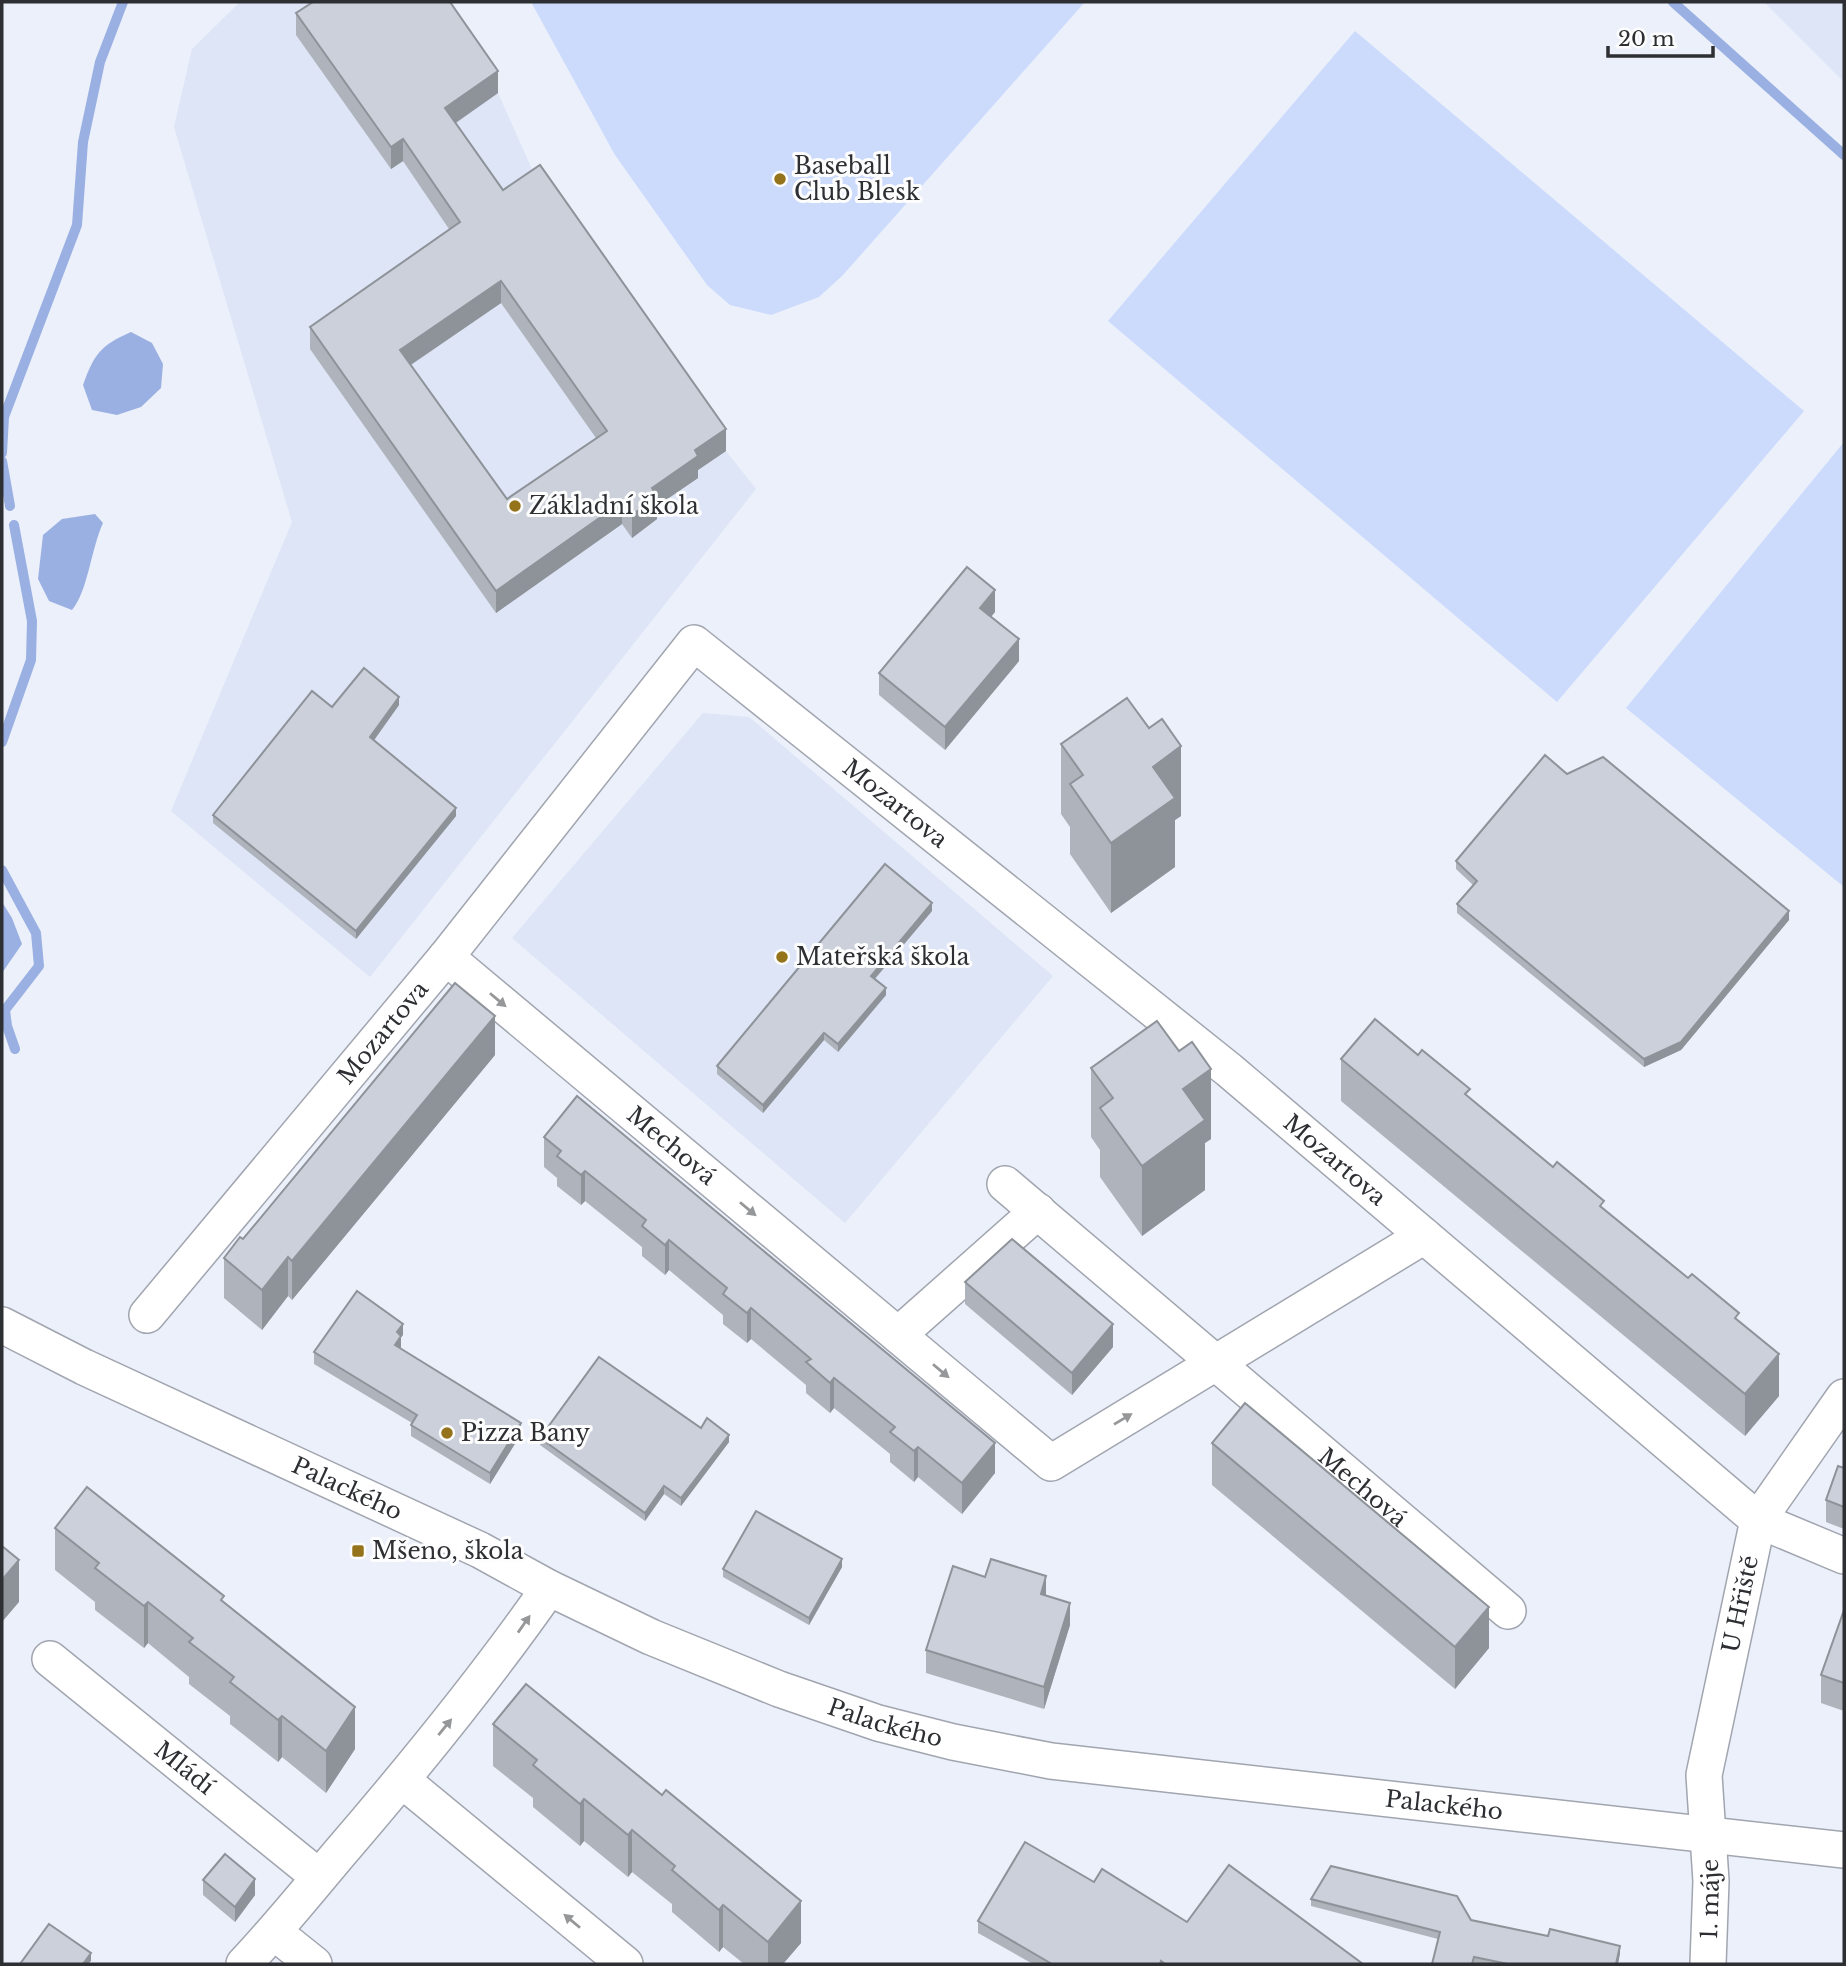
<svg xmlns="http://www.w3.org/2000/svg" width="1846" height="1966" font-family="'Libre Baskerville',serif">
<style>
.built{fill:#dde5f6}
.green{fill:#ccdbfc}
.water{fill:#9ab0e2}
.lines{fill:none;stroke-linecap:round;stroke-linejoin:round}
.stream{stroke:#9ab0e2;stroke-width:10}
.minor-casing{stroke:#a1a5af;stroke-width:38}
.minor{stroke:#fff;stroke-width:35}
.wall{fill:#afb3bb;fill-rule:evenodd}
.shaded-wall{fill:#8e9299}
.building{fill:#cbd0da;stroke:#8e9299;stroke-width:2;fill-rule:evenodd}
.oneway{fill:#969799}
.poi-dot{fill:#94731b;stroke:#fdfdfd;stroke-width:2.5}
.labels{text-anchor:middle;stroke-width:6;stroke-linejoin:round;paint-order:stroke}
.poi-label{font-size:23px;fill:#2d2f33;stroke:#fdfdfd;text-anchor:start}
.street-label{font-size:23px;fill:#2d2f33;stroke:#fdfdfd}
</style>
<rect width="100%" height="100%" fill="#ebf0fb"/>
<g class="built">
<path d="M240,2H434L498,93L540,187L726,451L756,489L370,977L171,811L292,522L174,127L192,49Z"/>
<path d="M1764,2H1844V82Z"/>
<path d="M703,713L749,717L1053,976L845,1223L512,938Z"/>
</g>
<g class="green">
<path d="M531,2H1085L843,275L819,297L771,315L730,305L707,285L615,155Z"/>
<path d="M1355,31L1804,411L1557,702L1108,321Z"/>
<path d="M1844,442V887L1626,708Z"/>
</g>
<g class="water">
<path d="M131,332L152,343L163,364L161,388L141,407L117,415L92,410L83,385C94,354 101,345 131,332Z"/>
<path d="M95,514L103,523C91,549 88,591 72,610L49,601L38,579L43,535L62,519Z"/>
<path d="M2,902L12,918L22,944L2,973Z"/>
</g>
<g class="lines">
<g class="stream">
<path d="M1673,2L1844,155"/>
<path d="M2,453L4,417L77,225L83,142L100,62L123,2"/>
<path d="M2,461L10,506"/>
<path d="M2,742L31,660L32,621L14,525"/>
<path d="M2,870L36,933L39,966L5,1010L7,1026L15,1049"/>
</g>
<g class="minor-casing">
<g id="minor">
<path id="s1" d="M446,957L1051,1463L1424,1236"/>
<path id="s2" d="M1005,1184L1508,1611"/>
<path id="s3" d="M147,1315L446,957L694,643L1229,1070L1758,1520L1844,1556"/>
<path id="s4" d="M2,1325L84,1367L480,1550L549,1588L651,1637L779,1689L878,1723L953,1742L1051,1761L1844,1850"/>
<path d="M898,1335L1038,1211"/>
<path id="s5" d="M50,1659L319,1877"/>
<path d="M402,1780L625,1964"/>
<path d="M274,1932L314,1964"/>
<path d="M244,1964C277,1929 307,1892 338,1855C412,1769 484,1681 549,1588"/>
<path id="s6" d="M1708,1964L1711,1881L1704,1775L1758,1520L1844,1397"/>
</g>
</g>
<use href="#minor" class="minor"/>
</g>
<g class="wall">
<path d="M296,13L498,93L456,123L503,190L726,451L698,470V478L657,506V519L632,538L622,524L496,613L310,349V327L449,229L403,161L391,169L296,35ZM501,303L596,438L507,499L411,365Z"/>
<path d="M995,612L991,617L1019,661L945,750L879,695V673Z"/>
<path d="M399,705L373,740L456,816L356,939L213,823V815L332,707Z"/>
<path d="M1061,744L1181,816L1175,820V867L1111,913L1070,854V827L1061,814Z"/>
<path d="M1567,774L1789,920L1681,1050L1644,1067L1457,913V904L1473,885L1456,869V861Z"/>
<path d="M932,911L875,979L886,995L838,1052L824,1040L763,1113L717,1074V1066Z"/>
<path d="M495,1055L292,1300L288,1296L262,1330L224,1298V1258L243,1239Z"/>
<path d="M1341,1059L1470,1098L1739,1321L1779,1396L1745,1436L1341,1101Z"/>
<path d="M1091,1068L1211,1139L1205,1143V1190L1142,1236L1100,1177V1150L1091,1137Z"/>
<path d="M544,1137L995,1473L962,1514L918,1477L914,1482L890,1462V1454L834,1408L830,1413L806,1393V1385L751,1339L747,1343L723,1324V1315L669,1270L665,1275L642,1256V1247L585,1201L581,1205L557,1186V1178L544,1167Z"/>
<path d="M965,1282L1113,1347L1072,1395L965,1304Z"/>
<path d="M403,1335L401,1337L400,1348L521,1434L490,1484L411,1436V1425L412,1423L314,1364V1352Z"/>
<path d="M701,1428L729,1442L681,1506L664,1494L645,1521L540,1445V1438Z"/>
<path d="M1212,1443L1489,1648L1455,1689L1212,1485Z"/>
<path d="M1844,1468V1529L1826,1522V1500Z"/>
<path d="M55,1528L224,1603L355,1749L326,1793L282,1757L278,1762L230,1724V1716L189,1684V1677L148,1643L144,1648L95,1610V1602L55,1570Z"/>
<path d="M842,1567L809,1625L723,1577V1569Z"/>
<path d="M1046,1595L1070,1625L1044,1709L926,1673V1650Z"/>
<path d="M1844,1610V1711L1821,1703V1675Z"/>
<path d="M493,1724L801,1943L783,1964H744L723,1947L719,1952L672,1912V1904L632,1872L628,1877L584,1841L580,1846L533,1807V1798L493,1766Z"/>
<path d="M203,1880L255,1895L235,1922L203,1895Z"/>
<path d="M1094,1882L1187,1922L1363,1964H1033L978,1933V1921Z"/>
<path d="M1311,1899L1471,1920L1620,1953L1618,1964H1432L1438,1939L1311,1906Z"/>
</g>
<g class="shaded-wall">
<path d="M498,71V93L445,130V108Z"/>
<path d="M403,139V161L391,169V147Z"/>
<path d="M501,281V303L400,372V350Z"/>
<path d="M726,429V451L698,470V478L657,506V519L632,538V515L652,488L695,450Z"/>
<path d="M622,502V524L496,613V591Z"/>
<path d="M995,590V612L980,630V608Z"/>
<path d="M1019,639V661L945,750V727Z"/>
<path d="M399,697V705L370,746V737Z"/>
<path d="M1181,746V816L1175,820V867L1111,913V843L1153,767Z"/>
<path d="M456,808V816L356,939V931Z"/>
<path d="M932,903V911L871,983V976Z"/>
<path d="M1789,911V920L1681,1050L1644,1067V1059Z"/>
<path d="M886,988V995L838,1052V1044Z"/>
<path d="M495,1016V1055L292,1300V1261Z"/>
<path d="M824,1033V1040L763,1113V1105Z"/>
<path d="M1211,1069V1139L1205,1143V1190L1142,1236V1166L1183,1089Z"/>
<path d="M585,1171V1201L581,1205V1175Z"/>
<path d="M669,1240V1270L665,1275V1245Z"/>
<path d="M288,1257V1296L262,1330V1290Z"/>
<path d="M751,1308V1339L747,1343V1313Z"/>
<path d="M403,1324V1335L401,1337V1347L395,1356L397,1332Z"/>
<path d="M1113,1324V1347L1072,1395V1373Z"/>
<path d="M1779,1354V1396L1745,1436V1394Z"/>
<path d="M834,1378V1408L830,1413V1383Z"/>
<path d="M521,1423V1434L490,1484V1473Z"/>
<path d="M729,1435V1442L681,1506V1498Z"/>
<path d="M995,1443V1473L962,1514V1483Z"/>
<path d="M918,1447V1477L914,1482V1451Z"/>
<path d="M664,1486V1494L645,1521V1513Z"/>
<path d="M842,1559V1567L809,1625V1618Z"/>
<path d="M19,1560V1602L2,1622V1580Z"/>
<path d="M1046,1576V1599L1041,1594Z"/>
<path d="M148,1602V1643L144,1648V1606Z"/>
<path d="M1070,1603V1625L1044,1709V1687Z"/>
<path d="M1489,1607V1648L1455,1689V1647Z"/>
<path d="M355,1707V1749L326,1793V1751Z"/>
<path d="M282,1716V1757L278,1762V1720Z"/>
<path d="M584,1799V1841L580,1846V1804Z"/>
<path d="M632,1830V1872L628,1877V1835Z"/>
<path d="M255,1879V1895L235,1922V1907Z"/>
<path d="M801,1901V1943L783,1964H768V1942Z"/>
<path d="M723,1905V1947L719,1952V1910Z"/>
<path d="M1620,1946V1953L1618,1964H1616Z"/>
<path d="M91,1953V1961L88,1964H83Z"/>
</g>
<g class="building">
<path d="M313,2H450L498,71L445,108L503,190L540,165L726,429L695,450L698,456L652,488L657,497L632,515L622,502L496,591L310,327L460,222L403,139L391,147L296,13ZM501,281L607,431L507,499L400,350Z"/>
<path d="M967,567L995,590L980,608L1019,639L945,727L879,673Z"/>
<path d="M364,668L399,697L370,737L456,808L356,931L213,815L312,691L332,707Z"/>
<path d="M1127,698L1149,728L1162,719L1181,746L1153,767L1175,798L1111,843L1070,784L1083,775L1061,744Z"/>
<path d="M1545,755L1567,774L1603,757L1789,911L1681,1042L1644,1059L1457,904L1477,881L1456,861Z"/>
<path d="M885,864L932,903L871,976L886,988L838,1044L824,1033L763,1105L717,1066Z"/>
<path d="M455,983L495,1016L292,1261L288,1257L262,1290L224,1258L240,1237L243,1239Z"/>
<path d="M1375,1019L1418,1055L1422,1050L1470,1089L1465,1094L1553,1167L1557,1162L1604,1201L1600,1206L1688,1278L1692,1274L1739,1313L1735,1318L1779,1354L1745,1394L1341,1059Z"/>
<path d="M1157,1021L1179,1051L1192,1042L1211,1069L1183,1089L1205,1120L1142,1166L1100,1108L1113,1098L1091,1068Z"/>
<path d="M577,1096L995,1443L962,1483L918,1447L914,1451L890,1432L895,1427L834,1378L830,1383L806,1362L811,1359L751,1308L747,1313L723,1294L727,1288L669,1240L665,1245L642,1226L646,1220L585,1171L581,1175L557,1156L561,1151L544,1137Z"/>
<path d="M1012,1239L1113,1324L1072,1373L965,1282Z"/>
<path d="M357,1291L403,1324L397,1332L401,1336L395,1345L521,1423L490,1473L411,1425L417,1415L314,1352Z"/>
<path d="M599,1357L701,1428L707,1418L729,1435L681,1498L664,1486L645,1513L540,1438Z"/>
<path d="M1245,1403L1489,1607L1455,1647L1212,1443Z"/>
<path d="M1838,1466L1844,1468V1507L1826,1500Z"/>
<path d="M87,1487L224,1596L221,1600L355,1707L326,1751L282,1716L278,1720L230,1682L234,1677L189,1642L193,1638L148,1602L144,1606L95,1568L99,1563L55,1528Z"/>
<path d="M756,1511L842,1559L809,1618L723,1569Z"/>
<path d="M2,1546L19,1560L2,1580Z"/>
<path d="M991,1559L1046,1576L1041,1594L1070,1603L1044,1687L926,1650L953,1566L985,1577Z"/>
<path d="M1844,1610V1683L1821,1675Z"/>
<path d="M526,1684L662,1795L666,1790L801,1901L768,1942L723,1905L719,1910L672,1870L675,1866L632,1830L628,1835L584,1799L580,1804L533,1765L537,1760L493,1724Z"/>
<path d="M1025,1842L1094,1882L1102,1869L1187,1922L1229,1865L1363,1964H1165L1161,1961L1160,1964H1052L978,1921Z"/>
<path d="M225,1854L255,1879L235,1907L203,1880Z"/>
<path d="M1331,1866L1457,1896L1471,1920L1548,1936L1550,1929L1620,1946L1616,1964H1508L1474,1957L1472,1964H1432L1440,1932L1311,1899Z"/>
<path d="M49,1924L91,1953L83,1964H20Z"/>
</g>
<defs><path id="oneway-solid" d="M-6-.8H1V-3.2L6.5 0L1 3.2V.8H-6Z" transform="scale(1.75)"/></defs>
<g class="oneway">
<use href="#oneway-solid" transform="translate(498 1000) rotate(40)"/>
<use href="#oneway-solid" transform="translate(748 1209) rotate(40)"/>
<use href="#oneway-solid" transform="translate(941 1371) rotate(40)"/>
<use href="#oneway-solid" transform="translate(1123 1419) rotate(-31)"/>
<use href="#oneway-solid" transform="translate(524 1624) rotate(-55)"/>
<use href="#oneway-solid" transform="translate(445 1727) rotate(-51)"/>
<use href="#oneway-solid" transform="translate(572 1921) rotate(-140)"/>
</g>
<g class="poi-dot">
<circle cx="780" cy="179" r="7"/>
<circle cx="515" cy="506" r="7"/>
<circle cx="782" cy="957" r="7"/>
<circle cx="447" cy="1433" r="7"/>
<rect x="351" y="1544" width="14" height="14" rx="3.5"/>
</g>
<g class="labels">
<g class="poi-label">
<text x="794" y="174">Baseball<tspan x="794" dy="26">Club Blesk</tspan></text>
<text x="529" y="514">Základní škola</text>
<text x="796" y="965">Mateřská škola</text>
<text x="461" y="1441">Pizza Bany</text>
<text x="372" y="1559">Mšeno, škola</text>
</g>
<g class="street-label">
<text dy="8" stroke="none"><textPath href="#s3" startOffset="1124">Mozartova</textPath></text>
<text dy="8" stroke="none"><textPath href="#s3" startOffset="368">Mozartova</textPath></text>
<text dy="8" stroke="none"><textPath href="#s1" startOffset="294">Mechová</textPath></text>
<text dy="8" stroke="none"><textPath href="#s3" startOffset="1690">Mozartova</textPath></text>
<text dy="8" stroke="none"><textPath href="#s2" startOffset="469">Mechová</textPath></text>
<text dy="8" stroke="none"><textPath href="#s4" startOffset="382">Palackého</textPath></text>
<text dy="8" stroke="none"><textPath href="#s6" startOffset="364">U Hřiště</textPath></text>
<text dy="8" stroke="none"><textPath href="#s4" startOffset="970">Palackého</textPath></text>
<text dy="8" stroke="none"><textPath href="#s5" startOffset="173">Mládí</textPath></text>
<text dy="8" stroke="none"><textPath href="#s4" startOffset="1536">Palackého</textPath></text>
<text dy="8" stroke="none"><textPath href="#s6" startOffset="65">1. máje</textPath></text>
</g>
</g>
<rect width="1846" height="1966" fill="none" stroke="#2d2f33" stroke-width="7"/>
<path d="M1608 46v10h105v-10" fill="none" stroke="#2d2f33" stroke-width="3.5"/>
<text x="1618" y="46" font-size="21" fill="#2d2f33" stroke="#fdfdfd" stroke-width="5" paint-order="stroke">20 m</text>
</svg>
